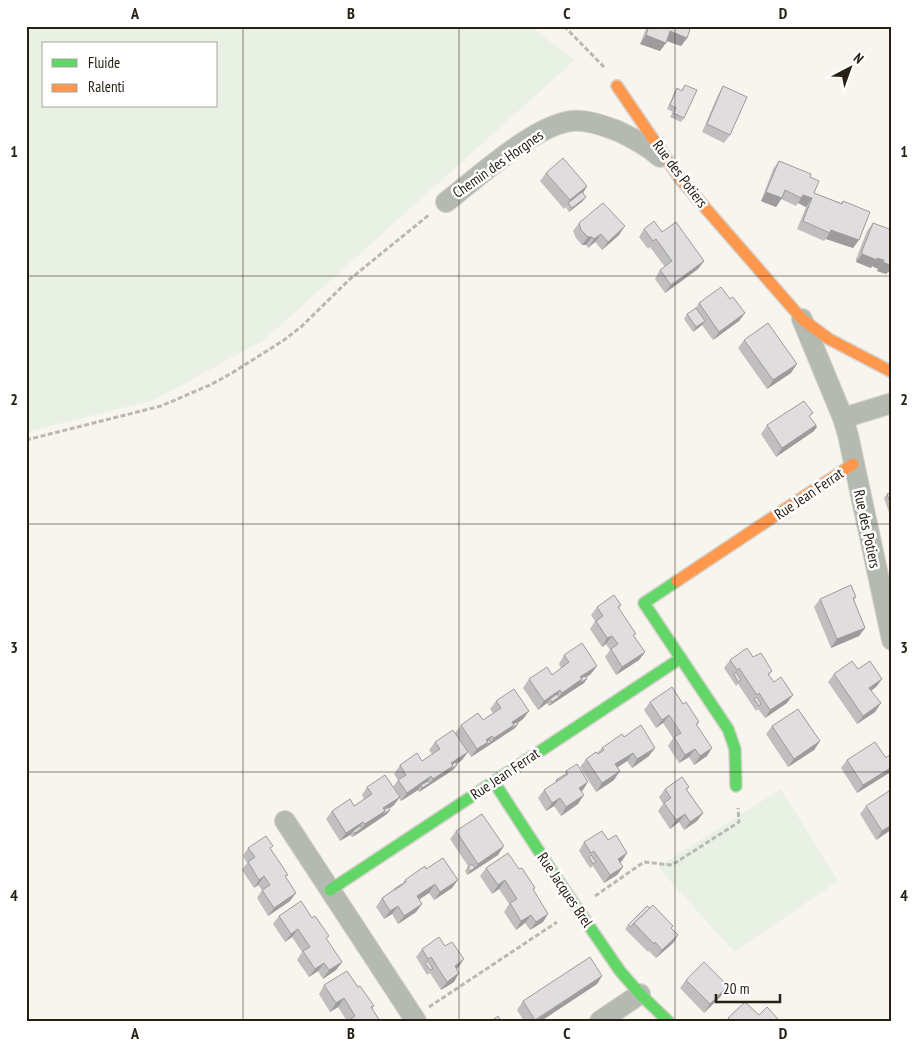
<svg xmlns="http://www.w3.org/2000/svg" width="918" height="1047" font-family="'PT Sans Narrow',sans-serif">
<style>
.green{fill:#e8f1e3;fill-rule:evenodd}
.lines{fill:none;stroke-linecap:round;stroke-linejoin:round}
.street-casing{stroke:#d6d2cc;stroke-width:22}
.fast-casing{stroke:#d6d2cc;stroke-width:14}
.slow-casing{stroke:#d6d2cc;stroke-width:14}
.path{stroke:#b7bab2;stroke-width:3;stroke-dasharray:5 2.5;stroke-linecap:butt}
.street{stroke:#b4bab1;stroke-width:20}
.fast{stroke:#63d668;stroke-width:11}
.slow{stroke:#ff974d;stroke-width:11}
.wall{fill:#c1bec0}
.shaded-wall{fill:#9d9b9c}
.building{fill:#e0dddf;stroke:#9d9b9c}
.grid{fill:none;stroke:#272115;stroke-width:1;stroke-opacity:0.55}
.labels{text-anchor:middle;stroke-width:5;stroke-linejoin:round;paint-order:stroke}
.street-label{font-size:15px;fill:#272115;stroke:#fff}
.neatline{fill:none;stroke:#272115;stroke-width:2}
.grid-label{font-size:16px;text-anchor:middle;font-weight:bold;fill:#272115}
</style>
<rect width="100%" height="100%" fill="#f8f5ee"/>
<g class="green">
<path d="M26,26H530L575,60L264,340L154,400L26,432ZM44,44H216V106H44Z"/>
<path d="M781,789L838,881L734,952L658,867Z"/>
</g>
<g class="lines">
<g class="street-casing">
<g id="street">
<path d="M446,202C477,178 529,130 566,122C584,118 602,125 618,131C633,138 648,146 660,157"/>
<path d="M802,319L843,418L848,435L892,640"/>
<path d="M843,418L892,403"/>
<path d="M285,821L416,1021"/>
<path d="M600,1021L640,994"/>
</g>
</g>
<g class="fast-casing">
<g id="fast">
<path d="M677,581L644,603L728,729L735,749L736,786"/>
<path d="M494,782L559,882L620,971L640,994L668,1021"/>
<path d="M330,890L681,658"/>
</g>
</g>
<g class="slow-casing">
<g id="slow">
<path d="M617,86L681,180L802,319L829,339L892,372"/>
<path d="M677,581L853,464"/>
</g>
</g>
<g class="path">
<path d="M564,26L604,67"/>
<path d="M26,440L161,406L210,385L232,373L284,340L302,326L350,279L430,214"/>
<path d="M595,896L644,862L672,865L739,822L738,808"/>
<path d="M429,1007L557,922"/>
</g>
<use href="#street" class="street"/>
<use href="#fast" class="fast"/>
<use href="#slow" class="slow"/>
</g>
<g class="wall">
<path d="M647,26H691L687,38L681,46L667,41L660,51L640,44Z"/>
<path d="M685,85L684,118L681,122L670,117L673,112L667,109L674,93L677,88L681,91Z"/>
<path d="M723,86L730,135L724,143L702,132L718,95Z"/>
<path d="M779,161L810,177L814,193L841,203L843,201L859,240L853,248L826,239L824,241L797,229L806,207L798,203L796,206L781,199L776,207L761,201L773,169Z"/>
<path d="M546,173L587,186L583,193V201L569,212L566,207L564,209L540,181Z"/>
<path d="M579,223L619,235L602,250L595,242L588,248L586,245H582L576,238L573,231Z"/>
<path d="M873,223L888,272L886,274L877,271L878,269L872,266L871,268L856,262V259L867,231Z"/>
<path d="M644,229L662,232L704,261L698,269L665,293L655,279L660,270L665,267L650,247L648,249L639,237Z"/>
<path d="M730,299L745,313L739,321L713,340L702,325L693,332L684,319L687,314L695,309L699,303Z"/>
<path d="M744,340L791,373L767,389L738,348Z"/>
<path d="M810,417L814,431L776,457L761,434L767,425Z"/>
<path d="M892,492V521L884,498L887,494Z"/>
<path d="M856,597L854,600L865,628L859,636L831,648L814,607L820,599Z"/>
<path d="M621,605L619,608L634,636L645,652L639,660L616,675L605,657L610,650L606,644L602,647L590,629L595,621L591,615L597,607Z"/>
<path d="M564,655L591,674L586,678L584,683L549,706L547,703L538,710L523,688L529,679L552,675L561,668L559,664Z"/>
<path d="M753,657L772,671L769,675L787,703L765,718L758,709L756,711L738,684L736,686L724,668L730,660Z"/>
<path d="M858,669L882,679L876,687L871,691L881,703L875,712L857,724L828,682L834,674Z"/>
<path d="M496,701L529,711L523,719L518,723V724L515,728L471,757L468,752L462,760L457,764V765L454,769L419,792L418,790L401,801L399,798L394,805L389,809L387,814L352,837L350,835L340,841L326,819L332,811L354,806L364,799L362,795L367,787H393L398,780L394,774L400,765L422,761L432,754L429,750L435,742L455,733L461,725L483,720L493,713L490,709Z"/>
<path d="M650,702L683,704L699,722L697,725L707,756L694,765L689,757L679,763L668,746L673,738L663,723L656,728L644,710Z"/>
<path d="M802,714L820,741L814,750L788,767L766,734L772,726Z"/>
<path d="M623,736L649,756L632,768L627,761L617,768L614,780L596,792L580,767L586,759L597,753L602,748Z"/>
<path d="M886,758L892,759V769L889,773L857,793L841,768L847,760Z"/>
<path d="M566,771L583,790L581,791L578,804L561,816L554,806L546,811L538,798L544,790L555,783L556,780L564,775Z"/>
<path d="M689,787L687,790L703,813L697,821L684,830L679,822L670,829L658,811L663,804L659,797L665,789Z"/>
<path d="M866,806L892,829L876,840L860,814Z"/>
<path d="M456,831L498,855L467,875L465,871L468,866L450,839Z"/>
<path d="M584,842L622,861L620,862L623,867L617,875L604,883L593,866L590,868L579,851Z"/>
<path d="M248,848L271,849L286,877L290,901L268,916L257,898L262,890L258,885L254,888L242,870L247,863L243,856Z"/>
<path d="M426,868L452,888L434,900L429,893L419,899L422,904L416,912L398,924L392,914L384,919L376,907L382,898L392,891L394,889L402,884L405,880Z"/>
<path d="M486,868L519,869L535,888L533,891L548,914L543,922L530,930L525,923L516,930L504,912L509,904L499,889L492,894L480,876Z"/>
<path d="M647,906L678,935L673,943L656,958L649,951L648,952L625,929L628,925Z"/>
<path d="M279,916L326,939L342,962L336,970L323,979L318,971L309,977L297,960L302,952L292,937L285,942L273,924Z"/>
<path d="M422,949L458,968L457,969L454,982L441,990L430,973L427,975L416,957Z"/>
<path d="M602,976L597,984L541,1021H524L517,1010L523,1001Z"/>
<path d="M686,980L722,995L704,1013L680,988Z"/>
<path d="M324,985L358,987L374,1006L372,1009L380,1021H347L338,1007L330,1012L319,994Z"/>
</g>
<g class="shaded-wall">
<path d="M670,31L687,38L681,46L664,40Z"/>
<path d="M646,35L666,43L660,51L640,44Z"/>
<path d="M587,186L582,195L568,203L564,209L570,200Z"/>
<path d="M766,192L782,198L776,207L761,201Z"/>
<path d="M803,195L812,198L806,207L798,203Z"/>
<path d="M586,197L583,201L569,212L572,208Z"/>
<path d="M625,226L619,235L602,250L608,242Z"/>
<path d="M831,230L859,240L853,248L826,239Z"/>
<path d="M601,234L595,242L588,248L594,239Z"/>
<path d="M588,237H592L586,245H582Z"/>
<path d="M862,254L877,258L884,260L878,269L872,266L871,268L856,262Z"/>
<path d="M704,261L698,269L665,293L671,285Z"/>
<path d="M883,262L892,265V273L888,272L886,274L877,271Z"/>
<path d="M745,313L739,321L713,340L719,332Z"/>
<path d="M705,321L702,325L693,332L696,327Z"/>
<path d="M797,364L791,373L767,389L773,380Z"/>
<path d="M816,425L817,427L814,431L776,457L782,448Z"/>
<path d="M865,628L859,636L831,648L837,639Z"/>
<path d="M612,636L606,644L602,647L607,638Z"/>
<path d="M645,652L639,660L616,675L622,667Z"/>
<path d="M597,666L591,674L581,680L587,679L584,683L549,706L552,702L559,697L562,693L580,677Z"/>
<path d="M882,679L876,687L863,696L869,688Z"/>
<path d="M560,690L555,699H550L547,703L538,710L544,701Z"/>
<path d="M793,695L787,703L765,718L770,710Z"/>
<path d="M881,703L875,712L857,724L863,716Z"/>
<path d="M529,711L523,719L512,727L518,724L515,728L488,746L494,738L512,722Z"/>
<path d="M669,715L663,723L656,728L662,720Z"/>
<path d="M492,736L485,746L491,742L488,746L471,757L477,749L486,740Z"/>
<path d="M820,741L814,750L788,767L794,759Z"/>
<path d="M655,748L649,756L632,768L637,759Z"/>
<path d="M712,748L707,756L694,765L700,756Z"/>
<path d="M695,749L689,757L679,763L685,755Z"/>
<path d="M468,752L462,760L452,767L447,774L419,792L422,788L430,783L433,779L451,763Z"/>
<path d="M633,753L627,761L609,773L615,764Z"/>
<path d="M457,765L454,769L447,774L450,770Z"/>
<path d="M892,767V769L889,773L857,793L863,785Z"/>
<path d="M620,771L614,780L596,792L602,783Z"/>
<path d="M431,776L425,785H421L418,790L401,801L407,793Z"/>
<path d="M588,782L583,790L573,796L579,788Z"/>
<path d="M584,795L578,804L561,816L566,807Z"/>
<path d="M400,797L394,805L384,812L390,810L387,814L359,833L365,824L383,808Z"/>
<path d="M560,798L554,806L546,811L552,803Z"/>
<path d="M703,813L697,821L684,830L690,822Z"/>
<path d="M685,814L679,822L670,829L676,820Z"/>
<path d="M363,822L357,830L353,831L350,835L340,841L346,833Z"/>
<path d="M892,825V829L876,840L882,831Z"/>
<path d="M362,828L359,833L352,837L355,833Z"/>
<path d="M504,846L498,855L472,872L478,864Z"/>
<path d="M627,853L622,861L612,867L618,859Z"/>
<path d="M623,867L617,875L604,883L610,875Z"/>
<path d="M475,868L472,872L467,875L470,871Z"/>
<path d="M264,876L258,885L254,888L259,880Z"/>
<path d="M458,880L452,888L434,900L440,892Z"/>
<path d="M505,880L499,889L492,894L498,885Z"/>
<path d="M435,884L429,893L411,905L417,896Z"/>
<path d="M296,893L290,901L268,916L274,908Z"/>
<path d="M422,904L416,912L398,924L404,916Z"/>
<path d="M398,906L392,914L384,919L390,911Z"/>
<path d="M548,914L543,922L530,930L536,922Z"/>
<path d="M531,915L525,923L516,930L521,921Z"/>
<path d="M298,929L292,937L285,942L291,934Z"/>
<path d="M678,935L673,943L656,958L662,950Z"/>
<path d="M464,959L458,968L449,974L455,966Z"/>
<path d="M342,962L336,970L323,979L329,970Z"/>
<path d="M324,963L318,971L309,977L315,969Z"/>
<path d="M459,973L454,982L441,990L447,982Z"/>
<path d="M602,976L597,984L541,1021H535Z"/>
<path d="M728,986L722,995L704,1013L710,1004Z"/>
<path d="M344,998L338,1007L330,1012L336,1003Z"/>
</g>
<g class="building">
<path d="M649,26H691L687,38L670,31L666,43L646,35Z"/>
<path d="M685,85L697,90L684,118L673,113L676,108L670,105L677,88L682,91Z"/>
<path d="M723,86L747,97L730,135L707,124Z"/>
<path d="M563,158L587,186L570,200L546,173Z"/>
<path d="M779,161L811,174L810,177L819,181L814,193L842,204L843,201L870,212L859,240L831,230L830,233L803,221L812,198L803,195L801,198L785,190L782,198L766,192Z"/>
<path d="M582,192L586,197L572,208L568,203Z"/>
<path d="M603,203L625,226L608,242L601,234L594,239L592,237H588L581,230L579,223Z"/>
<path d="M654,221L662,232L676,222L704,261L671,285L660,270L672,261L656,239L653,241L644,229Z"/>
<path d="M873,223L892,230V266L883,262L884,260L877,258V260L862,254V251Z"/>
<path d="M721,287L730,299L733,297L745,313L719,332L699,303Z"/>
<path d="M696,308L705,321L696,327L687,314Z"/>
<path d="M768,323L797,364L773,380L744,340Z"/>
<path d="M804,401L813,413L809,416L816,425L782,448L767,425Z"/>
<path d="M892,492V508L887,494Z"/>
<path d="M851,585L856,597L853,598L865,628L837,639L820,599Z"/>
<path d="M614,595L621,605L618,607L636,634L633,635L645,652L622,667L611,649L618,644L612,636L607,638L596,621L603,616L597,607Z"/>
<path d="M582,643L597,666L580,677L582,679L562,693L560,690L544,701L529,679L547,667L552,675L569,662L564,655Z"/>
<path d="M747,648L753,657L761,653L772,671L768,674L774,682L781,677L793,695L770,710L759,693L757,695L739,668L737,670L730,660Z"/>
<path d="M852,661L858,669L870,661L882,679L869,688L881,703L863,716L834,674Z"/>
<path d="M736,672L741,680L738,682L734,674Z"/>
<path d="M585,676L587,679L579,683L582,679L581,678Z"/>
<path d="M672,687L683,704L686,702L699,722L696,724L712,748L700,756L695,749L685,755L674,737L681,733L669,715L662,720L650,702Z"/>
<path d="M514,689L529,711L512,722L514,725L494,738L492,736L486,740L488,742L477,749L461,725L478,713L483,720L501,708L496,701Z"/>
<path d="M557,694L559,697L552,702L550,699Z"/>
<path d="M757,697L761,704L759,706L754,699Z"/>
<path d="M798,709L820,741L794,759L772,726Z"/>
<path d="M517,722L518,724L511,729L514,725L513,724Z"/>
<path d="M641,725L655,748L637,759L633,753L615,764L620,771L602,783L586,759L596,752L598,754L604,750L602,748L622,734L624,737Z"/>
<path d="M453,730L468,752L451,763L453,766L433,779L431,776L407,793L398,780L406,775L400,765L417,753L422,761L440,749L435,742Z"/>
<path d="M489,740L491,742L485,746L488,742L487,741Z"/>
<path d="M875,742L886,758L889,755L892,759V767L863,785L847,760Z"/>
<path d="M455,762L457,765L450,770L453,766L452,765Z"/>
<path d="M577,764L588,782L579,788L584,795L566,807L560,798L552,803L544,790L568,774L566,771Z"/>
<path d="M385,775L400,797L383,808L385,811L365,824L363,822L346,833L332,811L350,799L354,806L372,794L367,787Z"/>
<path d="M564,775V777L557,781L556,780Z"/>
<path d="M682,777L689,787L686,789L703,813L690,822L685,814L676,820L664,803L671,798L665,789Z"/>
<path d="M428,781L430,783L422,788L421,785Z"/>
<path d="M892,789V825L882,831L866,806Z"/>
<path d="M388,807L390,810L382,815L385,811L384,810Z"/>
<path d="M482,814L504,846L478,864L456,831Z"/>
<path d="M360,826L362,828L355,833L353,831Z"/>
<path d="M602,831L608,840L616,835L627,853L618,859L623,867L610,875L594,851L591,853L584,842Z"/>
<path d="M266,836L273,846L270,848L288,875L285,876L296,893L274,908L262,890L270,885L264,876L259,880L248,862L255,857L248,848Z"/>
<path d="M508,853L519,869L522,868L535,888L533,889L548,914L536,922L531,915L521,921L510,903L517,899L505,880L498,885L486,868Z"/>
<path d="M591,855L596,862L593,864L589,857Z"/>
<path d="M443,858L458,880L440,892L435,884L417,896L422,904L404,916L398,906L390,911L382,898L406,882L405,880L425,866L426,869Z"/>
<path d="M472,864L475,868L470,871L468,867Z"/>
<path d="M402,884V885L395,890L394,889Z"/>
<path d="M301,901L312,918L315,916L329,936L326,938L342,962L329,970L324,963L315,969L303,951L310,947L298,929L291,934L279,916Z"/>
<path d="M653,905L673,926L671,928L678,935L662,950L655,942L654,944L634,923Z"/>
<path d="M647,906L650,908L634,923L631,927L628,925Z"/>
<path d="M439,937L445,946L452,942L464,959L455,966L459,973L447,982L431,957L428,959L422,949Z"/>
<path d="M590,957L602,976L535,1020L523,1001Z"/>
<path d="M428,961L433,969L430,970L425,963Z"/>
<path d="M704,962L728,986L710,1004L686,980Z"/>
<path d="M347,971L358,987L360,986L374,1006L371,1007L380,1021H348L355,1016L344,998L336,1003L324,985Z"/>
<path d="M745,1002L759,1015L767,1007L778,1019L776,1021H730L728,1018Z"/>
<path d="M498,1016L501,1021H491Z"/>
</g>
<path class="grid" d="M243,26V1021M459,26V1021M675,26V1021M26,276H892M26,524H892M26,772H892"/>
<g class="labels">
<g class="street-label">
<text transform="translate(498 164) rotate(-35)" y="5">Chemin des Horgnes</text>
<text transform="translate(680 174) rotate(53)" y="5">Rue des Potiers</text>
<text transform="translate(809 494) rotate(-34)" y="5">Rue Jean Ferrat</text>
<text transform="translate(867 529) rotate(78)" y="5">Rue des Potiers</text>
<text transform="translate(505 774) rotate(-34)" y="5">Rue Jean Ferrat</text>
<text transform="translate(565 890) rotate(56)" y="5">Rue Jacques Brel</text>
</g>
</g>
<rect width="918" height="1047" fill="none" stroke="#ffffff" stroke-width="55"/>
<rect x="42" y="42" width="175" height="65" fill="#ffffff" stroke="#a9a6a1"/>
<rect x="52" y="59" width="25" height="8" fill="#63d668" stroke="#a9a6a1"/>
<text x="88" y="68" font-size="15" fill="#272115">Fluide</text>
<rect x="52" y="84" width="25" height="8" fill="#ff974d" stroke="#a9a6a1"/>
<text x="88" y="92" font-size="15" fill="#272115">Ralenti</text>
<g transform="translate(850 68) rotate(41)" stroke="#ffffff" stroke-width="4" paint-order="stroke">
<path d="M0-4L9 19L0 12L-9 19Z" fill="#272115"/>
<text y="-8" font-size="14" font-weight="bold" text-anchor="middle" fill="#272115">N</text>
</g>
<path d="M716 994v8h64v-8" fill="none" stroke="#272115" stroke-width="2.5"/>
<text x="723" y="994" font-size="15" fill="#272115" stroke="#ffffff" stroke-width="4" paint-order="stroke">20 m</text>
<rect x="28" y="28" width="862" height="992" class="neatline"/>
<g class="grid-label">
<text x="135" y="19">A</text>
<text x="351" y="19">B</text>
<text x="567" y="19">C</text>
<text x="783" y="19">D</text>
<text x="14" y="157">1</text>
<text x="904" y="157">1</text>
<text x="14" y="405">2</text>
<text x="904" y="405">2</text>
<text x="14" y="653">3</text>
<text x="904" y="653">3</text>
<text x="14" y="901">4</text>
<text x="904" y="901">4</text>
<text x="135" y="1039">A</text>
<text x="351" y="1039">B</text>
<text x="567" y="1039">C</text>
<text x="783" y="1039">D</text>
</g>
</svg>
